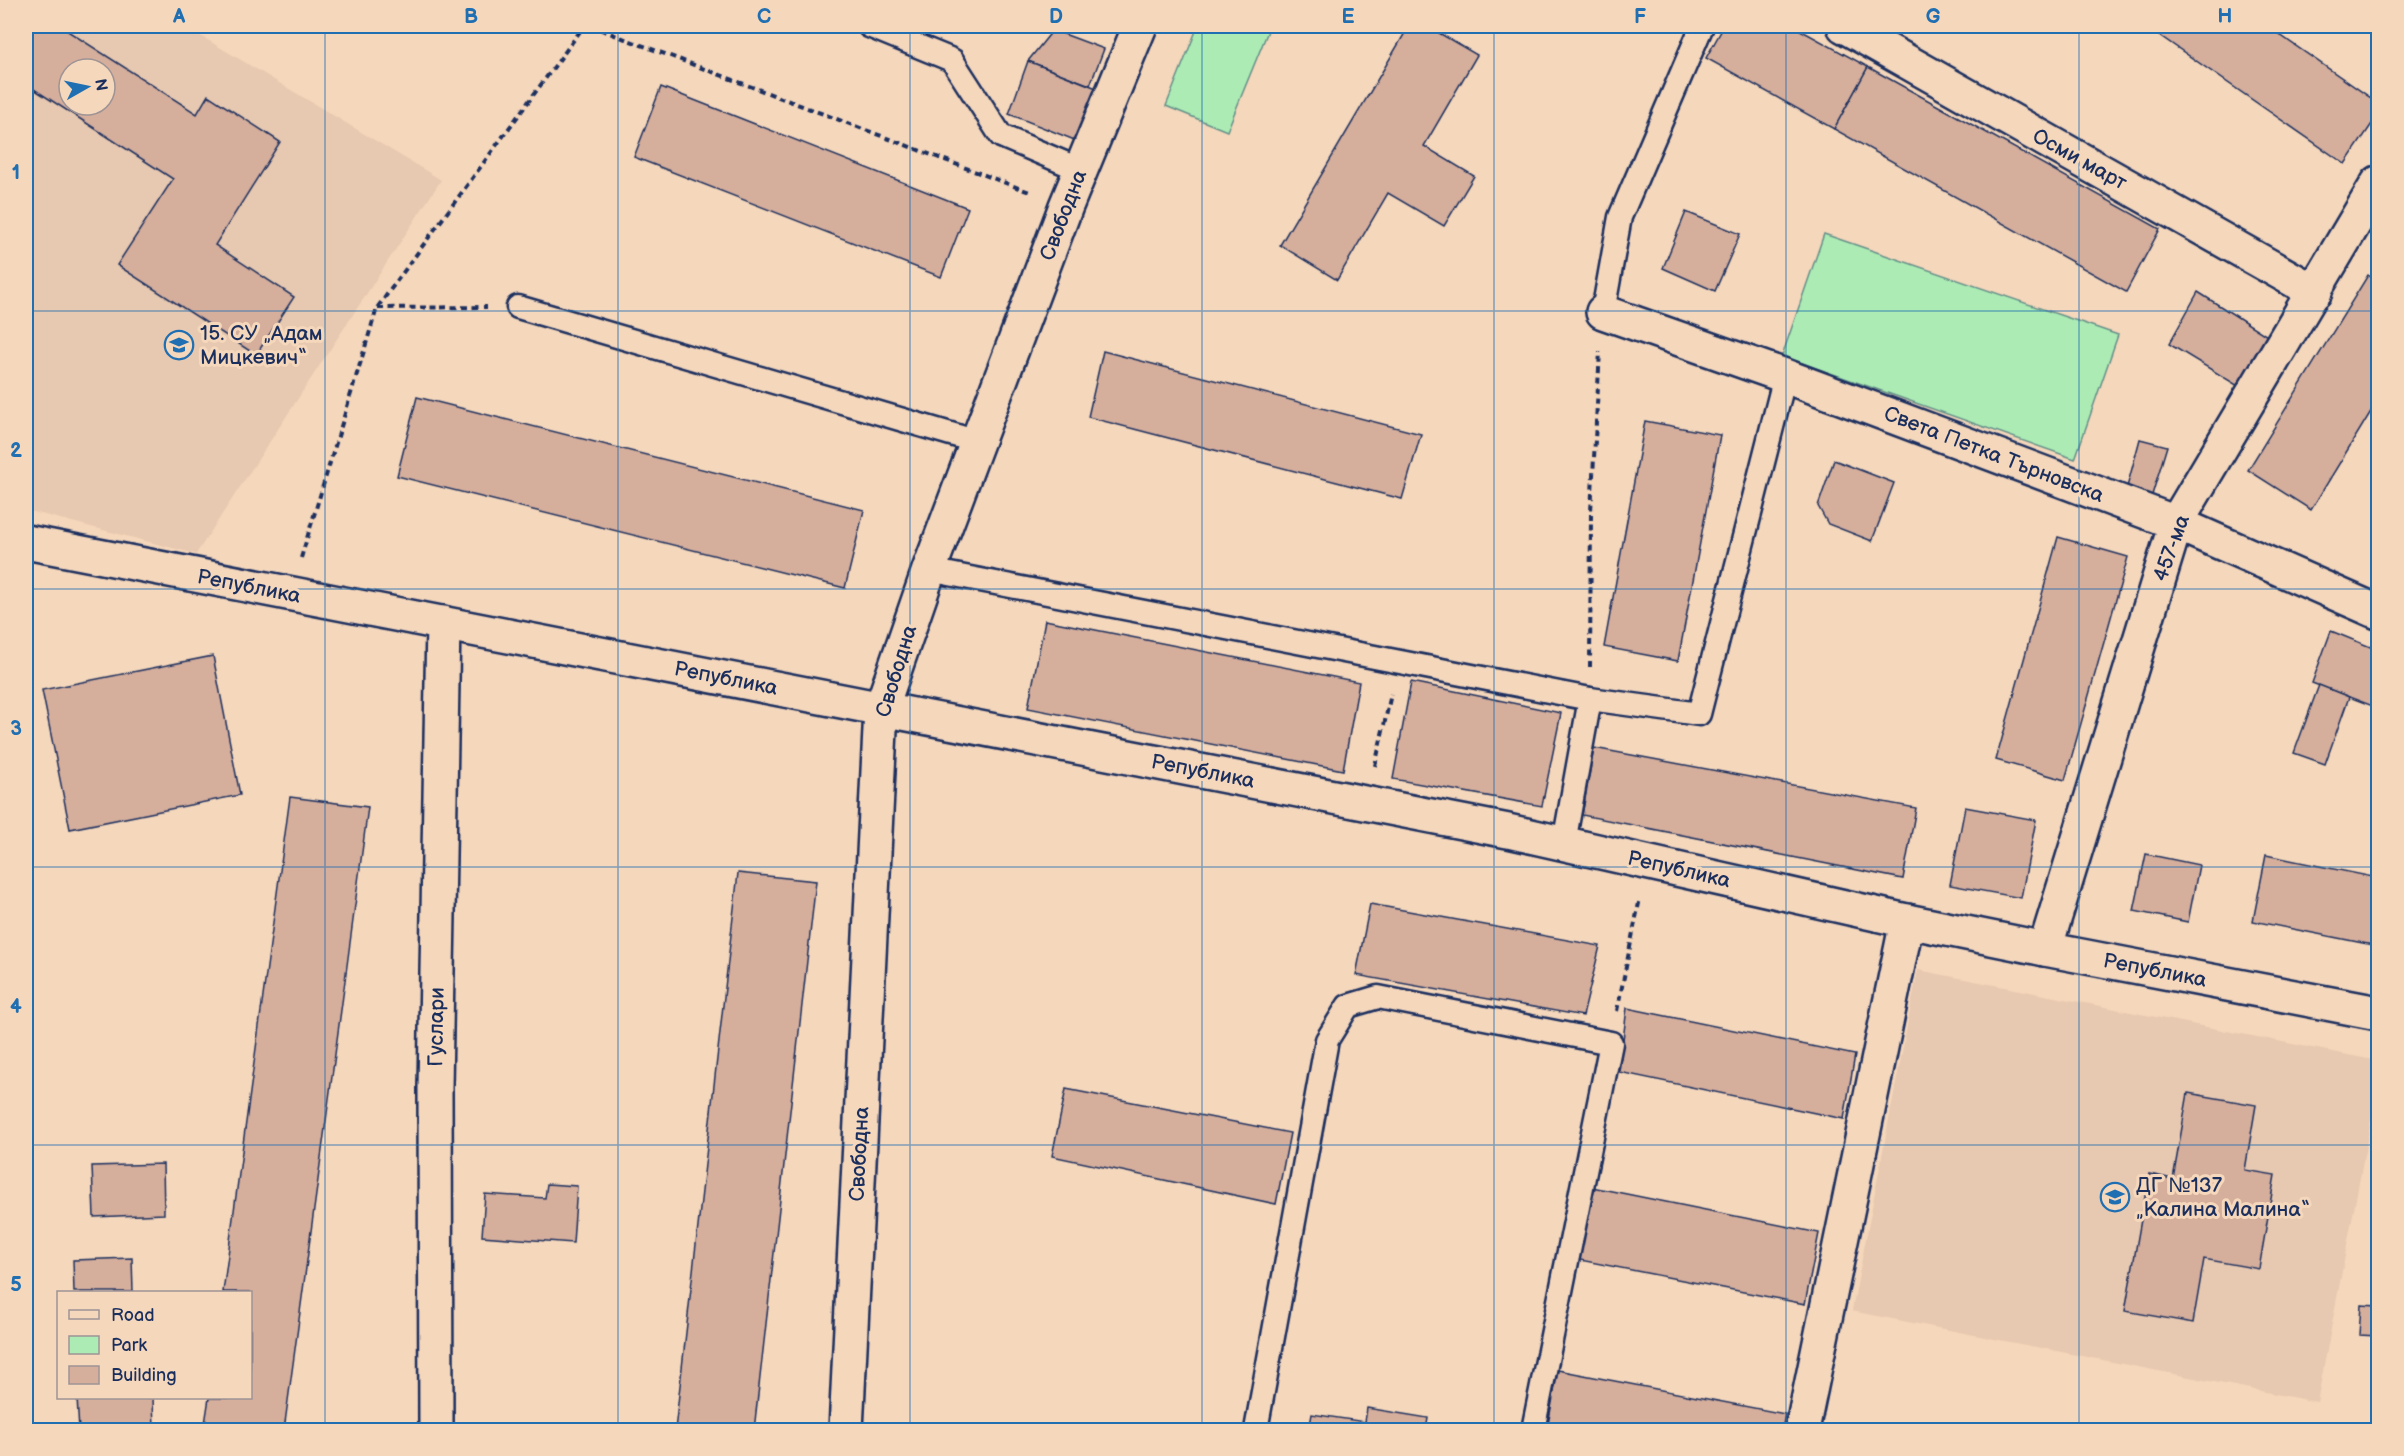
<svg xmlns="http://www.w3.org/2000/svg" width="2404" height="1456" font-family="'Balsamiq Sans',sans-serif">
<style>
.built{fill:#e7c8b0;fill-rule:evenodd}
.green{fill:#acecb4;stroke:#648e89;stroke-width:1.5}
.building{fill:#d5ae9c;stroke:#1b2f5e;stroke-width:1.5;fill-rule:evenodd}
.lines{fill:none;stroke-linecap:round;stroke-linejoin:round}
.lane-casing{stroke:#1b2f5e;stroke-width:27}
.street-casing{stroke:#1b2f5e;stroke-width:38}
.path{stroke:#1b2f5e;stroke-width:4;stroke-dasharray:6 4.5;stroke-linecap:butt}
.lane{stroke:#f5d7bb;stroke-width:22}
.street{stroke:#f5d7bb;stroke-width:33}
.grid{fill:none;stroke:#1f6fb2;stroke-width:1.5;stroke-opacity:0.55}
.labels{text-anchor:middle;stroke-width:6;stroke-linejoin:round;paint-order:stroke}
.street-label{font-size:21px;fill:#1b2f5e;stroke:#f5d7bb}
.poi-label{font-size:21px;fill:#1b2f5e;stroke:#f5d7bb;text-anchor:start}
.neatline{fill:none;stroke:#1f6fb2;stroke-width:2}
.grid-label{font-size:20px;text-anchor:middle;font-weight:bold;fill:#1f6fb2}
</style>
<rect width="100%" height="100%" fill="#f5d7bb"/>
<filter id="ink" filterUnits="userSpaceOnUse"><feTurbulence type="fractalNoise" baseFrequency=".0167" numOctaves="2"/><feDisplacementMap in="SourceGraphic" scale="12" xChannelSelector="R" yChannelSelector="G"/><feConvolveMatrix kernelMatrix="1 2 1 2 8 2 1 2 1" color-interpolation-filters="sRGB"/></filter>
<g filter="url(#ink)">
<g class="built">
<path d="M26,26H184L441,180L196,554L26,510ZM69,69H105V105H69Z"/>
<path d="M1918,970L2378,1061V1083L2317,1402L1852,1311Z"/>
</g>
<g class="green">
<path d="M1198,26H1270L1227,131L1166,106Z"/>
<path d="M1824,234L2118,335L2075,459L1782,356Z"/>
</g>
<g class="building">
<path d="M26,26H60L197,114L208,95L280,142L215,245L294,297L256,355L117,265L173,179L26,84ZM69,69H105V105H69Z"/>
<path d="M1409,26H1427L1477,55L1424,146L1474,176L1444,226L1388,193L1337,280L1280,245Z"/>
<path d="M1724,26H1793L1868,67L1834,129L1706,58Z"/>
<path d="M2146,26H2267L2378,103V115L2345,164Z"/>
<path d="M1053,30L1104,49L1090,85L1028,61Z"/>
<path d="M1028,61L1099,89L1077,141L1009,114Z"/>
<path d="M1868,67L2160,229L2126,292L1834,129Z"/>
<path d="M661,87L968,208L941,277L634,157Z"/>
<path d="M1686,212L1740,234L1715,291L1663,268Z"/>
<path d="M2368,275L2378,282V400L2311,510L2248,470Z"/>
<path d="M2198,292L2272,339L2243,389L2169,344Z"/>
<path d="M1103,351L1421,434L1402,499L1088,417Z"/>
<path d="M417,397L864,510L845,588L397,476Z"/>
<path d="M1645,421L1720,435L1678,661L1604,647Z"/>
<path d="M2140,439L2167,446L2152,495L2127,487Z"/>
<path d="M1834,460L1894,483L1872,541L1828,524L1818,506Z"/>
<path d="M2058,537L2128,557L2065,780L1996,760Z"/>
<path d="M1045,620L1359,682L1343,770L1028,708Z"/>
<path d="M2331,631L2378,650V708L2312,683Z"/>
<path d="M213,656L240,795L70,829L42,690Z"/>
<path d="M1411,682L1561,713L1542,806L1393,779Z"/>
<path d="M2319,685L2349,697L2325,764L2294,753Z"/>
<path d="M1594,748L1916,808L1903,879L1582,815Z"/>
<path d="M290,797L368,807L344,988L284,1430H204L209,1398H250V1292H223Z"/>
<path d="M1965,807L2036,820L2021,898L1950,885Z"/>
<path d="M2146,854L2199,865L2188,922L2134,911Z"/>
<path d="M2266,855L2378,878V946L2253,921Z"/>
<path d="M738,873L816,881L754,1430H675Z"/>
<path d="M1370,904L1600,946L1583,1016L1356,975Z"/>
<path d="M1627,1008L1855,1055L1844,1119L1619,1072Z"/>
<path d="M1066,1089L1290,1133L1276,1204L1052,1156Z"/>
<path d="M2188,1093L2256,1105L2245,1170L2275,1175L2259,1269L2204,1259L2193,1323L2125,1311L2149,1174L2173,1179Z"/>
<path d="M163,1164L164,1214L94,1217L92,1166Z"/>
<path d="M547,1184L577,1186L573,1243L482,1236L485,1194L545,1198Z"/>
<path d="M1587,1186L1819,1233L1805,1304L1575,1259Z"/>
<path d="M132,1258L133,1292H74L73,1260Z"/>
<path d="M2361,1305L2378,1306V1336L2359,1335Z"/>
<path d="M1558,1370L1785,1414L1782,1430H1547Z"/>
<path d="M77,1398H153L154,1430H79Z"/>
<path d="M1367,1408L1428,1418L1426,1430H1309L1312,1414L1365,1422Z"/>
</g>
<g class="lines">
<g class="lane-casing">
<g id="lane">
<path d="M869,26L952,60L1001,136L1081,170"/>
<path d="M518,307L978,442"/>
<path d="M1603,312L1620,217L1702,26"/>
<path d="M929,570L1590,699L1699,714L1785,376"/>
<path d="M1564,843L1590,699"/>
<path d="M1256,1430L1327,1040L1348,1006L1378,997L1611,1043L1533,1430"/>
</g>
</g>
<g class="street-casing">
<g id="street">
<path d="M1844,26L2315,292"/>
<path d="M1603,312L1785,376L2176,523L2378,612"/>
<path d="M26,542L1508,831L1907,921L2045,949L2378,1013"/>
<path d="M2045,949L2176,523L2378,183"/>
<path d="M436,1430L435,1088L443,623"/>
<path d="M846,1430L881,709L929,570L1066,206L1140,26"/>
<path d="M1802,1430L1907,921"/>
</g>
</g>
<g class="path">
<path d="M591,26L1032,193"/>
<path d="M378,308L487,307"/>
<path d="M301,558L377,308L584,26"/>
<path d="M1590,667L1591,511L1600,351"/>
<path d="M1375,766L1391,694"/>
<path d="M1617,1011L1640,898"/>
</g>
<use href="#lane" class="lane"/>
<use href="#street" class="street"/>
</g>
</g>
<path class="grid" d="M325,26V1430M618,26V1430M910,26V1430M1202,26V1430M1494,26V1430M1786,26V1430M2079,26V1430M26,311H2378M26,589H2378M26,867H2378M26,1145H2378"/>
<defs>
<g id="school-ring" transform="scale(1.5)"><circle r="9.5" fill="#f5d7bb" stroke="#1f6fb2" stroke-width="1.5"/><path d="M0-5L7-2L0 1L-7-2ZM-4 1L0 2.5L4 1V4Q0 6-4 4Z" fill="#1f6fb2"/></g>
</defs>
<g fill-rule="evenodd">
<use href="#school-ring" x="179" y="345"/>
<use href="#school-ring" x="2115" y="1197"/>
</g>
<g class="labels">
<g class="street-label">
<text transform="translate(2080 159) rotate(29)" y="7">Осми март</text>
<text transform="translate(1063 215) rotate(-69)" y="7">Свободна</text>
<text transform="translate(1994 454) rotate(21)" y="7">Света Петка Търновска</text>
<text transform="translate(2171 548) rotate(-70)" y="7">457-ма</text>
<text transform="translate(249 586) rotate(11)" y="7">Република</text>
<text transform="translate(896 671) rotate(-73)" y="7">Свободна</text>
<text transform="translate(726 678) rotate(11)" y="7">Република</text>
<text transform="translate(1203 771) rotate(11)" y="7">Република</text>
<text transform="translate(1679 869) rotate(13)" y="7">Република</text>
<text transform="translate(2155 970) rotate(11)" y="7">Република</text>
<text transform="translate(436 1027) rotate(-89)" y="7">Гуслари</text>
<text transform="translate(859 1154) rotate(-87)" y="7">Свободна</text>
</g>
<g class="poi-label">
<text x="200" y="340">15. СУ „Адам<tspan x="200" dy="24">Мицкевич“</tspan></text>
<text x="2136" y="1192">ДГ №137<tspan x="2136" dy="24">„Калина Малина“</tspan></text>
</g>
</g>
<rect width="2404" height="1456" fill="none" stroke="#f5d7bb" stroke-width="66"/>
<rect x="57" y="1291" width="195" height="108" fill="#f5d7bb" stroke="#9e9496" stroke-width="1.5"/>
<rect x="69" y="1310" width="30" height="9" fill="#f5d7bb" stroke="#9e9496" stroke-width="1.5"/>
<text x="111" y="1321" font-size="18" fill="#1b2f5e">Road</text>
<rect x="69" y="1336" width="30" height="18" fill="#acecb4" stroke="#9e9496" stroke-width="1.5"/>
<text x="111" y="1351" font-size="18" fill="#1b2f5e">Park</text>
<rect x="69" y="1366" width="30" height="18" fill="#d5ae9c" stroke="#9e9496" stroke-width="1.5"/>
<text x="111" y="1381" font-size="18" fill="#1b2f5e">Building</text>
<g transform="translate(87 87) rotate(81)"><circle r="28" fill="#f5d7bb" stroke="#9e9496" stroke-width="1.5"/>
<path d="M0-4.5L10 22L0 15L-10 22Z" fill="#1f6fb2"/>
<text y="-9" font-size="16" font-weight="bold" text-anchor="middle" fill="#1b2f5e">N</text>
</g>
<rect x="33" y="33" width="2338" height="1390" class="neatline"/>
<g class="grid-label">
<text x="179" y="23">A</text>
<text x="471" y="23">B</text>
<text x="764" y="23">C</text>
<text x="1056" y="23">D</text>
<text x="1348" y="23">E</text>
<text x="1640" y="23">F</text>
<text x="1933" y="23">G</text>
<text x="2225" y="23">H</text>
<text x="16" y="179">1</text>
<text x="16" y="457">2</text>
<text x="16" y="735">3</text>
<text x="16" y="1013">4</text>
<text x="16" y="1291">5</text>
</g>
</svg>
